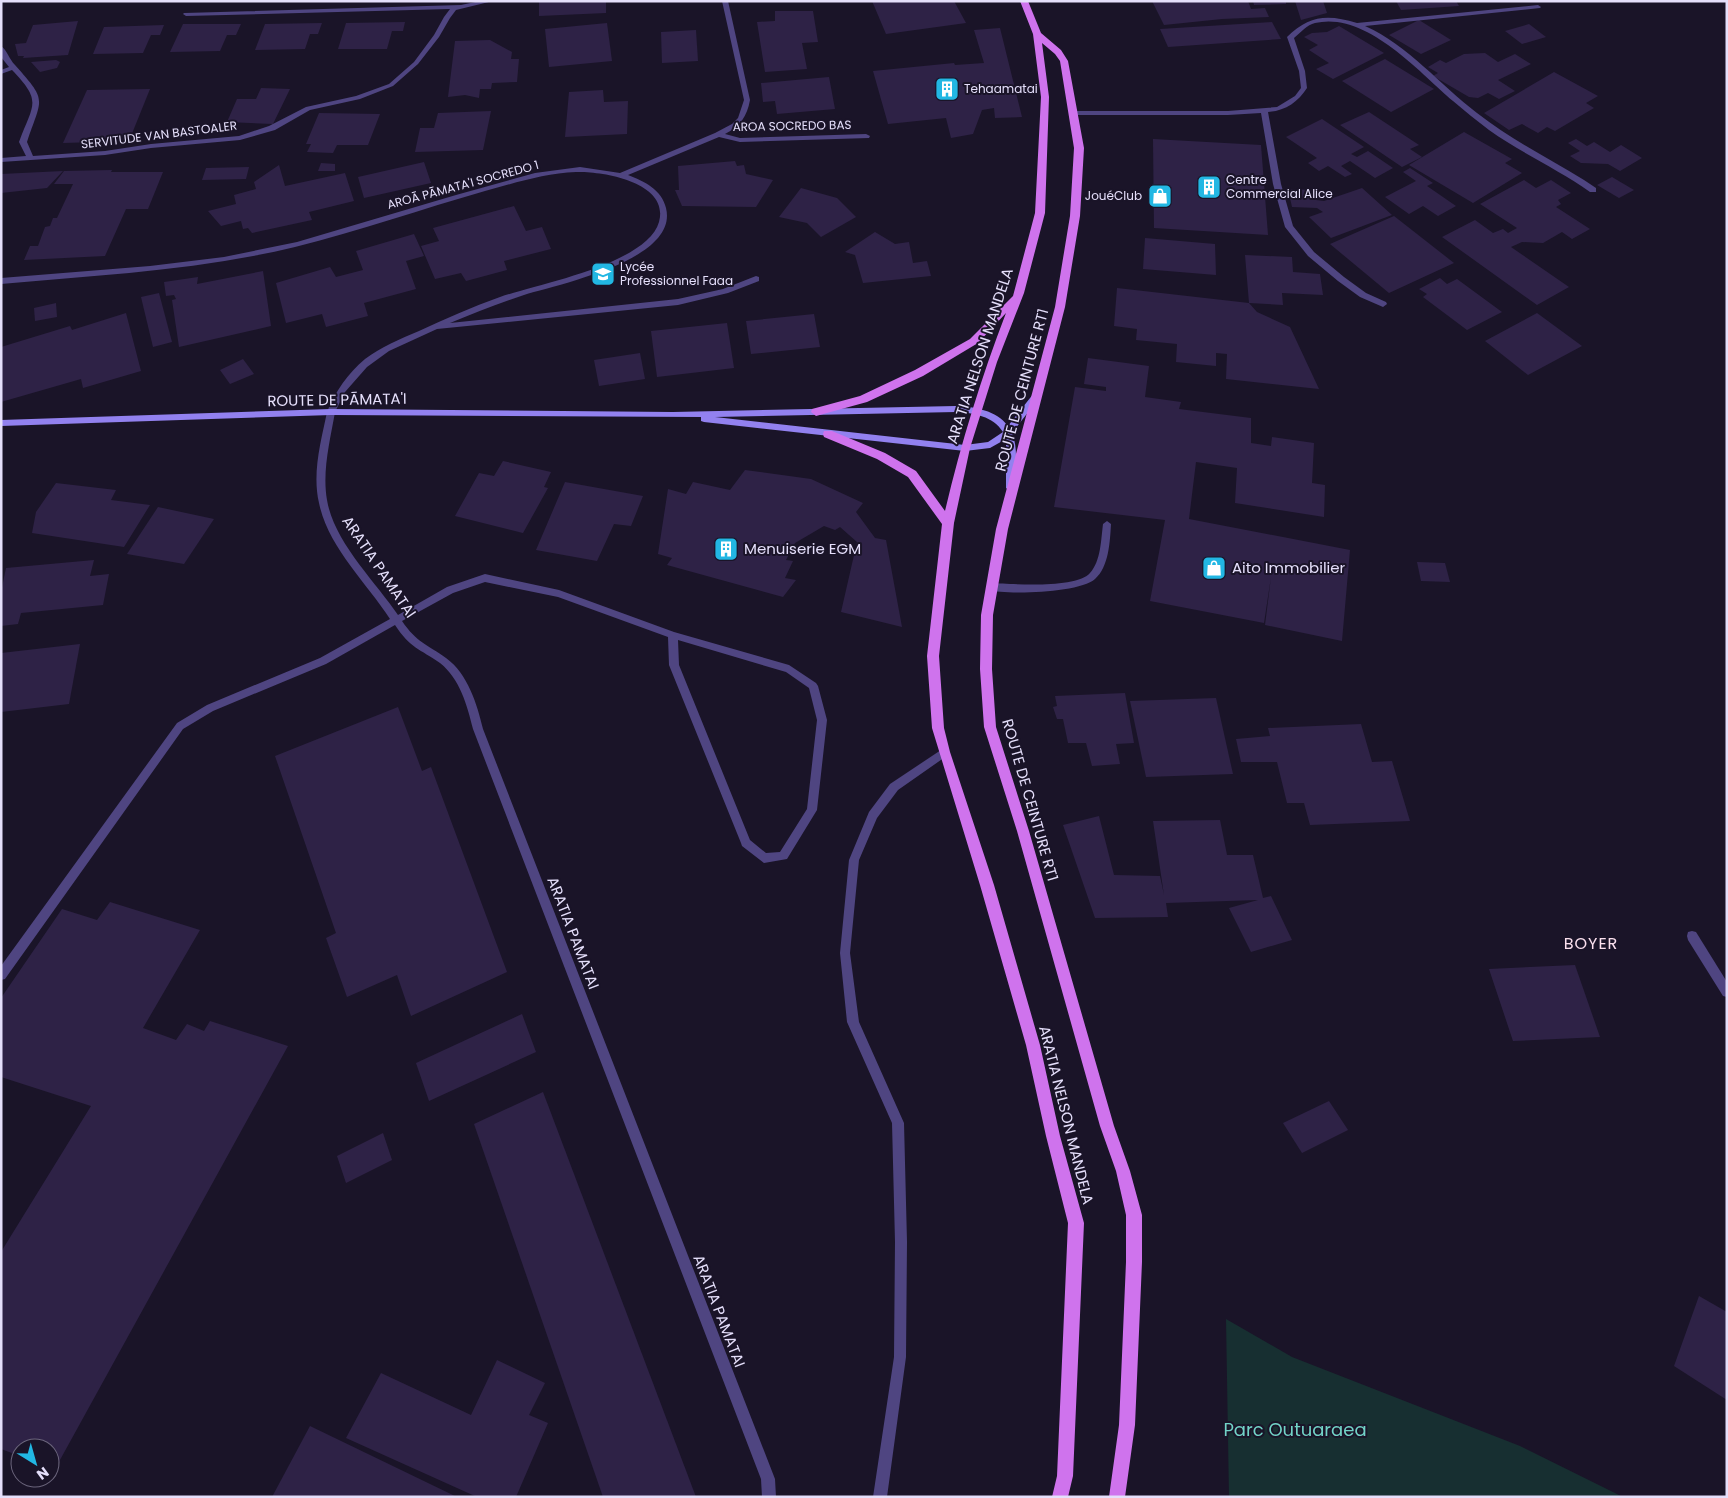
<svg xmlns="http://www.w3.org/2000/svg" width="1728" height="1498" font-family="Poppins,sans-serif">
<style>
.green{fill:#172f31}
.building{fill:#2e2246}
.lines{fill:none;stroke-linecap:round;stroke-linejoin:round}
.service{fill:#4f4581;fill-rule:evenodd}
.minor{fill:#4f4581;fill-rule:evenodd}
.secondary{fill:#9281ef;fill-rule:evenodd}
.primary{fill:#cf73ed;fill-rule:evenodd}
.labels{text-anchor:middle;stroke-width:4;stroke-linejoin:round;paint-order:stroke}
.far-poi-label{font-size:12px;fill:#e5dffb;stroke:#1a1428;text-anchor:start}
.far-street-label{font-size:12px;fill:#e5dffb;stroke:#1a1428}
.street-label{font-size:15px;fill:#e5dffb;stroke:#1a1428}
.poi-label{font-size:15px;fill:#e5dffb;stroke:#1a1428;text-anchor:start}
.neighbourhood-label{font-size:16px;letter-spacing:1px;fill:#fbe0ee;stroke:#1a1428}
.near-park-label{font-size:18px;fill:#72d3c7;stroke:#1a1428}
</style>
<rect width="100%" height="100%" fill="#1a1428"/>
<path class="green" d="M1226,1319L1292,1357L1520,1446L1623,1497H1229Z"/>
<g class="building">
<path d="M539,1H606V13L539,16Z"/>
<path d="M872,1H954L966,23L886,34Z"/>
<path d="M1152,1H1248L1251,9L1265,8L1269,17L1222,19L1164,25Z"/>
<path d="M1253,1H1286V4L1254,5Z"/>
<path d="M1295,1H1323L1327,13L1301,20Z"/>
<path d="M1396,1H1456L1459,6L1401,10Z"/>
<path d="M775,11H813L818,42L802,43L807,69L765,72L757,22L775,21Z"/>
<path d="M1419,20L1451,40L1421,54L1389,35Z"/>
<path d="M78,21L68,55L23,58L24,56H18L15,44L26,43L33,25Z"/>
<path d="M405,22L403,31H392L387,49H338L346,23Z"/>
<path d="M1272,22L1281,39L1168,47L1160,29Z"/>
<path d="M322,23L318,34H310L305,49L255,50L265,24Z"/>
<path d="M607,23L612,61L549,67L545,29Z"/>
<path d="M183,24H241L236,35H227L220,51L170,52Z"/>
<path d="M1529,24L1546,37L1522,44L1505,31Z"/>
<path d="M164,25L160,35H151L143,53L93,54L104,27Z"/>
<path d="M1339,26L1384,53L1333,79L1316,69L1329,63L1309,50L1318,45L1304,37L1312,33L1327,32Z"/>
<path d="M1000,28L1022,117L995,118L994,108L982,110L973,134L951,138L946,118L888,124L873,71L954,63L955,65L984,63L974,30Z"/>
<path d="M696,30L698,61L662,63L661,32Z"/>
<path d="M490,40L512,52L511,59H519L517,82L492,83L491,89H480L479,98L465,95L448,97L455,41Z"/>
<path d="M1485,53L1498,62L1515,54L1531,64L1498,80L1515,91L1499,99L1488,93L1478,98L1469,97L1433,76L1438,73L1428,67L1440,60L1446,63L1464,54Z"/>
<path d="M1385,59L1434,89L1391,112L1342,81Z"/>
<path d="M56,60L60,62L57,68L40,72L31,62Z"/>
<path d="M1554,72L1598,96L1586,103L1594,108L1555,131L1547,127L1538,133L1522,124L1509,130L1484,113Z"/>
<path d="M829,77L835,109L777,114L775,101L763,102L761,83Z"/>
<path d="M261,88L290,89L273,124L227,122L237,99H256Z"/>
<path d="M150,89L129,141L63,143L87,90Z"/>
<path d="M603,90L604,102L628,101L627,134L565,137L569,92Z"/>
<path d="M491,111L483,150L415,152L420,128H434L438,113Z"/>
<path d="M1369,112L1419,145L1410,149L1422,157L1402,167L1340,125Z"/>
<path d="M319,113L380,114L368,145H337L333,153L307,152L311,144H306Z"/>
<path d="M1322,119L1364,147L1351,154L1357,157L1368,151L1393,168L1375,178L1350,161L1341,166L1352,174L1345,177L1328,166L1319,171L1308,163L1317,158L1286,137Z"/>
<path d="M1464,132L1512,159L1505,163L1522,173L1473,203L1409,165Z"/>
<path d="M1153,139L1261,145L1268,235L1154,228Z"/>
<path d="M1576,139L1587,146L1594,142L1610,152L1621,145L1642,158L1620,171L1608,164L1581,163L1570,156L1580,151L1568,143Z"/>
<path d="M735,161L737,166L744,165L746,174L773,180L756,207L682,206L675,190H679L678,166Z"/>
<path d="M424,162L431,183L364,198L358,177Z"/>
<path d="M321,163L335,164V171H318Z"/>
<path d="M279,165L285,186L345,173L354,201L309,212L312,220L252,233L248,228L243,229L241,221L221,226L208,211L236,204L234,195L256,189L254,182Z"/>
<path d="M249,167L246,179L202,180L206,168Z"/>
<path d="M1410,168L1433,183L1427,186L1456,206L1438,216L1423,206L1409,214L1385,197L1416,181L1403,172Z"/>
<path d="M112,170L111,172H163L148,209H126L105,256L24,260L30,246H38L45,227L50,226L53,218H57L73,184H54L64,171Z"/>
<path d="M63,171L47,188L1,193V174Z"/>
<path d="M1612,177L1634,190L1619,198L1597,185Z"/>
<path d="M1524,180L1536,188L1551,180L1571,193L1558,200L1561,204L1556,207L1590,229L1572,239L1562,232L1543,243L1522,242L1511,247L1569,287L1537,305L1442,237L1475,220L1493,233L1503,229L1508,233L1517,228L1480,204Z"/>
<path d="M801,188L837,198L856,217L821,237L807,223L779,217Z"/>
<path d="M1362,188L1392,215L1331,238L1309,217L1323,212L1317,208L1292,207L1288,189L1314,190L1316,200L1324,201Z"/>
<path d="M514,206L526,231L542,227L551,249L504,261L507,270L466,281L461,273L435,279L421,246L439,241L433,228Z"/>
<path d="M1394,216L1454,263L1389,293L1330,244Z"/>
<path d="M875,232L895,244L909,242L913,263L927,261L931,276L863,283L855,255L845,252Z"/>
<path d="M414,234L424,256L406,261L416,289L364,303L368,316L326,327L322,314L286,323L276,283L330,267L336,277L363,270L356,251Z"/>
<path d="M1145,238L1215,244L1216,275L1143,269Z"/>
<path d="M1245,255L1292,257L1293,272L1320,274L1323,295L1282,293L1283,305L1249,303Z"/>
<path d="M263,271L271,326L179,347L172,300L176,299L174,295L166,296L164,282L198,277L197,284Z"/>
<path d="M1440,278L1447,284L1457,279L1502,312L1467,330L1423,297L1427,294L1419,289Z"/>
<path d="M1117,288L1249,303L1257,312L1290,327L1319,389L1226,379L1227,354L1216,353V366L1176,362L1177,344L1136,340L1137,329L1114,326Z"/>
<path d="M159,293L172,342L153,347L141,297Z"/>
<path d="M56,303L57,317L35,321L34,308Z"/>
<path d="M126,313L141,371L83,388L81,379L1,402V347L70,326L72,330Z"/>
<path d="M1537,313L1582,346L1528,375L1485,341Z"/>
<path d="M814,314L820,347L751,354L746,321Z"/>
<path d="M727,323L734,368L657,377L651,331Z"/>
<path d="M640,353L645,379L599,386L594,360Z"/>
<path d="M1088,358L1149,366L1145,397L1181,402L1179,409L1251,418V443L1271,446L1272,437L1314,443L1312,483L1325,485L1324,517L1235,503L1237,468L1196,462L1189,519L1350,550L1342,641L1265,625L1271,577L1264,623L1150,601L1165,520L1054,507L1075,387L1106,391V387L1084,384Z"/>
<path d="M243,359L254,374L230,384L220,370Z"/>
<path d="M503,461L551,472L544,487L548,488L523,533L455,516L479,473L494,476Z"/>
<path d="M745,470L811,479L863,503L856,512L875,538L886,540L902,627L841,612L857,542L840,527L835,530L824,526L795,543L786,560L793,561L785,578L796,580L783,597L667,565L672,558L658,554L668,489L686,494L693,482L730,490Z"/>
<path d="M565,482L643,496L631,526L614,524L597,561L536,550Z"/>
<path d="M56,483L116,490L111,500L150,505L124,547L32,533L36,512Z"/>
<path d="M158,507L214,519L184,564L127,554Z"/>
<path d="M94,560L90,576L109,574L103,605L21,613L18,624L1,626V592L6,568Z"/>
<path d="M1417,562L1445,563L1450,582L1421,581Z"/>
<path d="M80,644L69,704L1,712V653Z"/>
<path d="M1125,693L1134,743L1116,744L1120,764L1092,766L1086,743H1068L1063,719H1057L1053,707L1057,706L1055,696Z"/>
<path d="M1216,698L1233,774L1146,777L1130,701Z"/>
<path d="M398,707L422,771L431,767L507,972L411,1016L397,975L347,997L326,938L336,933L275,756Z"/>
<path d="M1361,724L1372,762L1392,761L1410,821L1310,825L1304,803H1287L1277,762H1241L1236,739L1270,736L1268,728Z"/>
<path d="M1099,816L1114,875L1160,876L1164,895L1153,821L1220,820L1227,855H1253L1263,898L1271,896L1292,940L1251,952L1229,908L1258,900L1166,903L1168,917L1095,918L1063,825Z"/>
<path d="M110,902L200,930L143,1028L176,1040L187,1024L204,1031L210,1021L288,1046L55,1469L50,1467V1448H20V1456L1,1449V1252L91,1106L1,1077V998L62,909L97,920Z"/>
<path d="M1575,965L1600,1037L1513,1041L1489,969Z"/>
<path d="M522,1014L536,1052L429,1101L416,1063Z"/>
<path d="M543,1092L696,1497H603L474,1124Z"/>
<path d="M1329,1101L1348,1130L1302,1153L1283,1123Z"/>
<path d="M383,1133L392,1160L346,1183L337,1156Z"/>
<path d="M1699,1296L1727,1312V1400L1674,1366Z"/>
<path d="M497,1360L545,1383L529,1415L548,1423L516,1497H477L346,1438L381,1373L471,1415Z"/>
<path d="M310,1426L457,1497H272Z"/>
</g>
<g class="lines">
<g class="service">
<path d="M331,409L335,412C330,441 322,471 327,500C334,542 375,581 398,615L447,587L485,574L559,590L674,632L789,665L816,683L818,686L827,720L817,810L787,859L764,863L742,846L741,843L669,665L668,637L558,597L485,582L453,593L402,621C417,643 427,644 446,658C468,674 477,704 483,729L775,1479L776,1497H762L761,1479L473,729C467,705 460,679 440,663C420,649 410,648 395,625L326,664L213,711L183,729L5,979L1,980V966L177,723L207,705L320,658L390,619C366,582 328,547 319,503C312,473 321,441 327,412ZM678,640L786,672L809,688L817,720L807,809L780,852L766,853L750,840L679,665Z"/>
<path d="M944,748L948,749L949,752L948,755L898,790L877,818L859,860L850,953L859,1022L904,1123L907,1242L906,1357L887,1497H873L894,1357L895,1242L892,1123L847,1022L840,953L849,860L869,812L890,784Z"/>
</g>
<g class="minor">
<path d="M480,1H493L456,10L450,18L439,37L418,64L393,86L360,99L310,110L275,130L240,140L151,148L105,155L1,162V158L26,156L19,142C33,104 43,102 12,70L1,74V70L9,67L1,57V46C7,50 9,59 15,65C48,102 42,97 27,142L33,156L105,151L151,144L239,136L269,126L306,107L356,96L389,84L414,62L434,35L444,17L450,9L186,16L183,14L184,13L461,5Z"/>
<path d="M722,1H728L750,100C747,117 740,126 725,134L740,138L866,134L870,136L869,138L740,142L719,137L628,175C644,181 662,190 666,208C679,260 559,284 524,295C499,303 474,313 450,323L678,299L723,289L756,276L759,277V281L728,293L678,305L437,329L389,351L367,367L345,392L334,414L331,415L327,412C335,392 348,373 365,359C381,347 400,339 419,331C445,319 472,307 500,297C538,284 647,264 659,222C670,182 602,171 576,172C545,173 515,183 485,191C422,209 359,231 295,247C199,270 100,275 1,284V278L150,266L224,257L297,242L456,195L535,173L580,167L620,173L715,133L732,124L738,118L744,100Z"/>
<path d="M1538,5L1541,7L1540,8L1365,26C1408,45 1440,85 1477,113C1510,139 1548,158 1584,180L1596,188V192H1590C1558,169 1521,153 1489,130C1477,121 1465,111 1453,101C1419,72 1366,11 1315,23C1307,25 1301,32 1294,38L1305,71L1307,88C1298,102 1285,111 1268,112L1281,184L1293,226L1314,252L1344,277L1366,293L1386,302L1387,304L1383,307L1360,297L1338,281L1308,256L1285,227L1273,184L1261,113L1228,115H1073L1069,113L1073,111H1228L1277,107L1295,96L1301,88L1299,71L1287,37C1309,15 1328,14 1357,23Z"/>
<path d="M1107,521L1111,524C1110,541 1109,567 1095,579C1080,593 1007,595 988,590L986,587L988,584L991,583C1013,584 1076,589 1090,573C1101,561 1101,539 1103,524Z"/>
<path d="M1692,931L1696,932L1727,982V997L1723,996L1688,940L1687,936L1688,932Z"/>
</g>
<path class="secondary" d="M1037,392L1040,393V397L1012,433C1019,450 1015,470 1014,488L1010,491L1006,488V439L990,448L965,451L704,422L701,421V417L331,415L1,426V420L331,409L673,412L956,406C975,407 996,410 1008,426L1034,393ZM956,412C974,413 993,416 1003,432L988,442L965,445L715,417Z"/>
<path class="primary" d="M1020,1H1028L1041,33L1061,50L1068,61L1084,148L1080,216L1065,307L1008,529L993,615L992,669L996,727L1029,831L1114,1126L1130,1171L1142,1215V1262L1135,1425L1125,1497H1109L1119,1425L1126,1262V1215L1116,1171L1100,1126L1017,831L984,727L980,669L981,615L996,529L1055,307L1070,216L1074,148L1060,61L1055,54L1042,43L1049,97L1045,213L1024,293L997,362L970,448L954,523L939,656L944,728L950,752L994,885L1040,1045L1060,1136L1084,1223L1073,1476L1068,1497H1052L1057,1476L1068,1223L1046,1136L1026,1045L980,885L932,728L927,656L942,524L908,477L877,459L824,437L823,434L824,431H832L885,453L916,471L945,511C961,443 981,378 1006,313L978,343L923,376L867,402L816,416L811,412L812,409L860,396L915,370L970,339L1013,296L1035,213L1041,97L1033,34Z"/>
</g>
<defs>
<g id="building-square" transform="scale(1.25)"><rect x="-9" y="-9" width="18" height="18" rx="4" fill="#22b7e3" stroke="#1a1428"/><path d="M-4-6H4V6H1V3H-1V6H-4ZM-2.5-4.3h1.7v1.8h-1.7ZM.8-4.3h1.7v1.8H.8ZM-2.5-1h1.7V.8h-1.7ZM.8-1h1.7V.8H.8Z" fill="#fff"/></g>
<g id="shop-square" transform="scale(1.25)"><rect x="-9" y="-9" width="18" height="18" rx="4" fill="#22b7e3" stroke="#1a1428"/><path d="M-5-2.5h2.3a2.7 3.5 0 0 1 5.4 0H5L5.5 6h-11ZM-1.5-2.5h3a1.5 2.3 0 0 0-3 0Z" fill="#fff"/></g>
<g id="school-square" transform="scale(1.25)"><rect x="-9" y="-9" width="18" height="18" rx="4" fill="#22b7e3" stroke="#1a1428"/><path d="M0-5L7-2L0 1L-7-2ZM-4 1L0 2.5L4 1V4Q0 6-4 4Z" fill="#fff"/></g>
</defs>
<g fill-rule="evenodd">
<use href="#building-square" x="947" y="89"/>
<use href="#building-square" x="1209" y="187"/>
<use href="#shop-square" x="1160" y="196"/>
<use href="#school-square" x="603" y="274"/>
<use href="#building-square" x="726" y="549"/>
<use href="#shop-square" x="1214" y="568"/>
</g>
<g class="labels">
<g class="far-poi-label">
<text x="964" y="93">Tehaamatai</text>
<text x="1226" y="184">Centre<tspan x="1226" dy="14">Commercial Alice</tspan></text>
<text x="1142" y="200" text-anchor="end">JouéClub</text>
<text x="620" y="271">Lycée<tspan x="620" dy="14">Professionnel Faaa</tspan></text>
</g>
<g class="far-street-label">
<text transform="translate(792 126) rotate(-1)" y="4">AROA SOCREDO BAS</text>
<text transform="translate(159 135) rotate(-7)" y="4">SERVITUDE VAN BASTOALER</text>
<text transform="translate(463 185) rotate(-15)" y="4">AROĀ PĀMATA'I SOCREDO 1</text>
</g>
<g class="street-label">
<text transform="translate(980 356) rotate(-72)" y="5">ARATIA NELSON MANDELA</text>
<text transform="translate(1022 390) rotate(-75)" y="5">ROUTE DE CEINTURE RT1</text>
<text transform="translate(337 400) rotate(-1)" y="5">ROUTE DE PĀMATA'I</text>
<text transform="translate(379 567) rotate(56)" y="5">ARATIA PAMATAI</text>
<text transform="translate(1030 800) rotate(74)" y="5">ROUTE DE CEINTURE RT1</text>
<text transform="translate(573 933) rotate(69)" y="5">ARATIA PAMATAI</text>
<text transform="translate(1066 1115) rotate(76)" y="5">ARATIA NELSON MANDELA</text>
<text transform="translate(719 1311) rotate(69)" y="5">ARATIA PAMATAI</text>
</g>
<g class="poi-label">
<text x="744" y="554">Menuiserie EGM</text>
<text x="1232" y="573">Aito Immobilier</text>
</g>
<g class="neighbourhood-label">
<text x="1591" y="949">BOYER</text>
</g>
<g class="near-park-label">
<text x="1295" y="1436">Parc Outuaraea</text>
</g>
</g>
<rect width="1728" height="1498" fill="none" stroke="#e5dffb" stroke-width="5"/>
<g transform="translate(35 1463) rotate(143)"><circle r="24" fill="#1a1428" stroke="#6b657c"/>
<path d="M0-4L9 19L0 12L-9 19Z" fill="#22b7e3"/>
<text y="-8" font-size="14" font-weight="bold" text-anchor="middle" fill="#e5dffb">N</text>
</g>
</svg>
